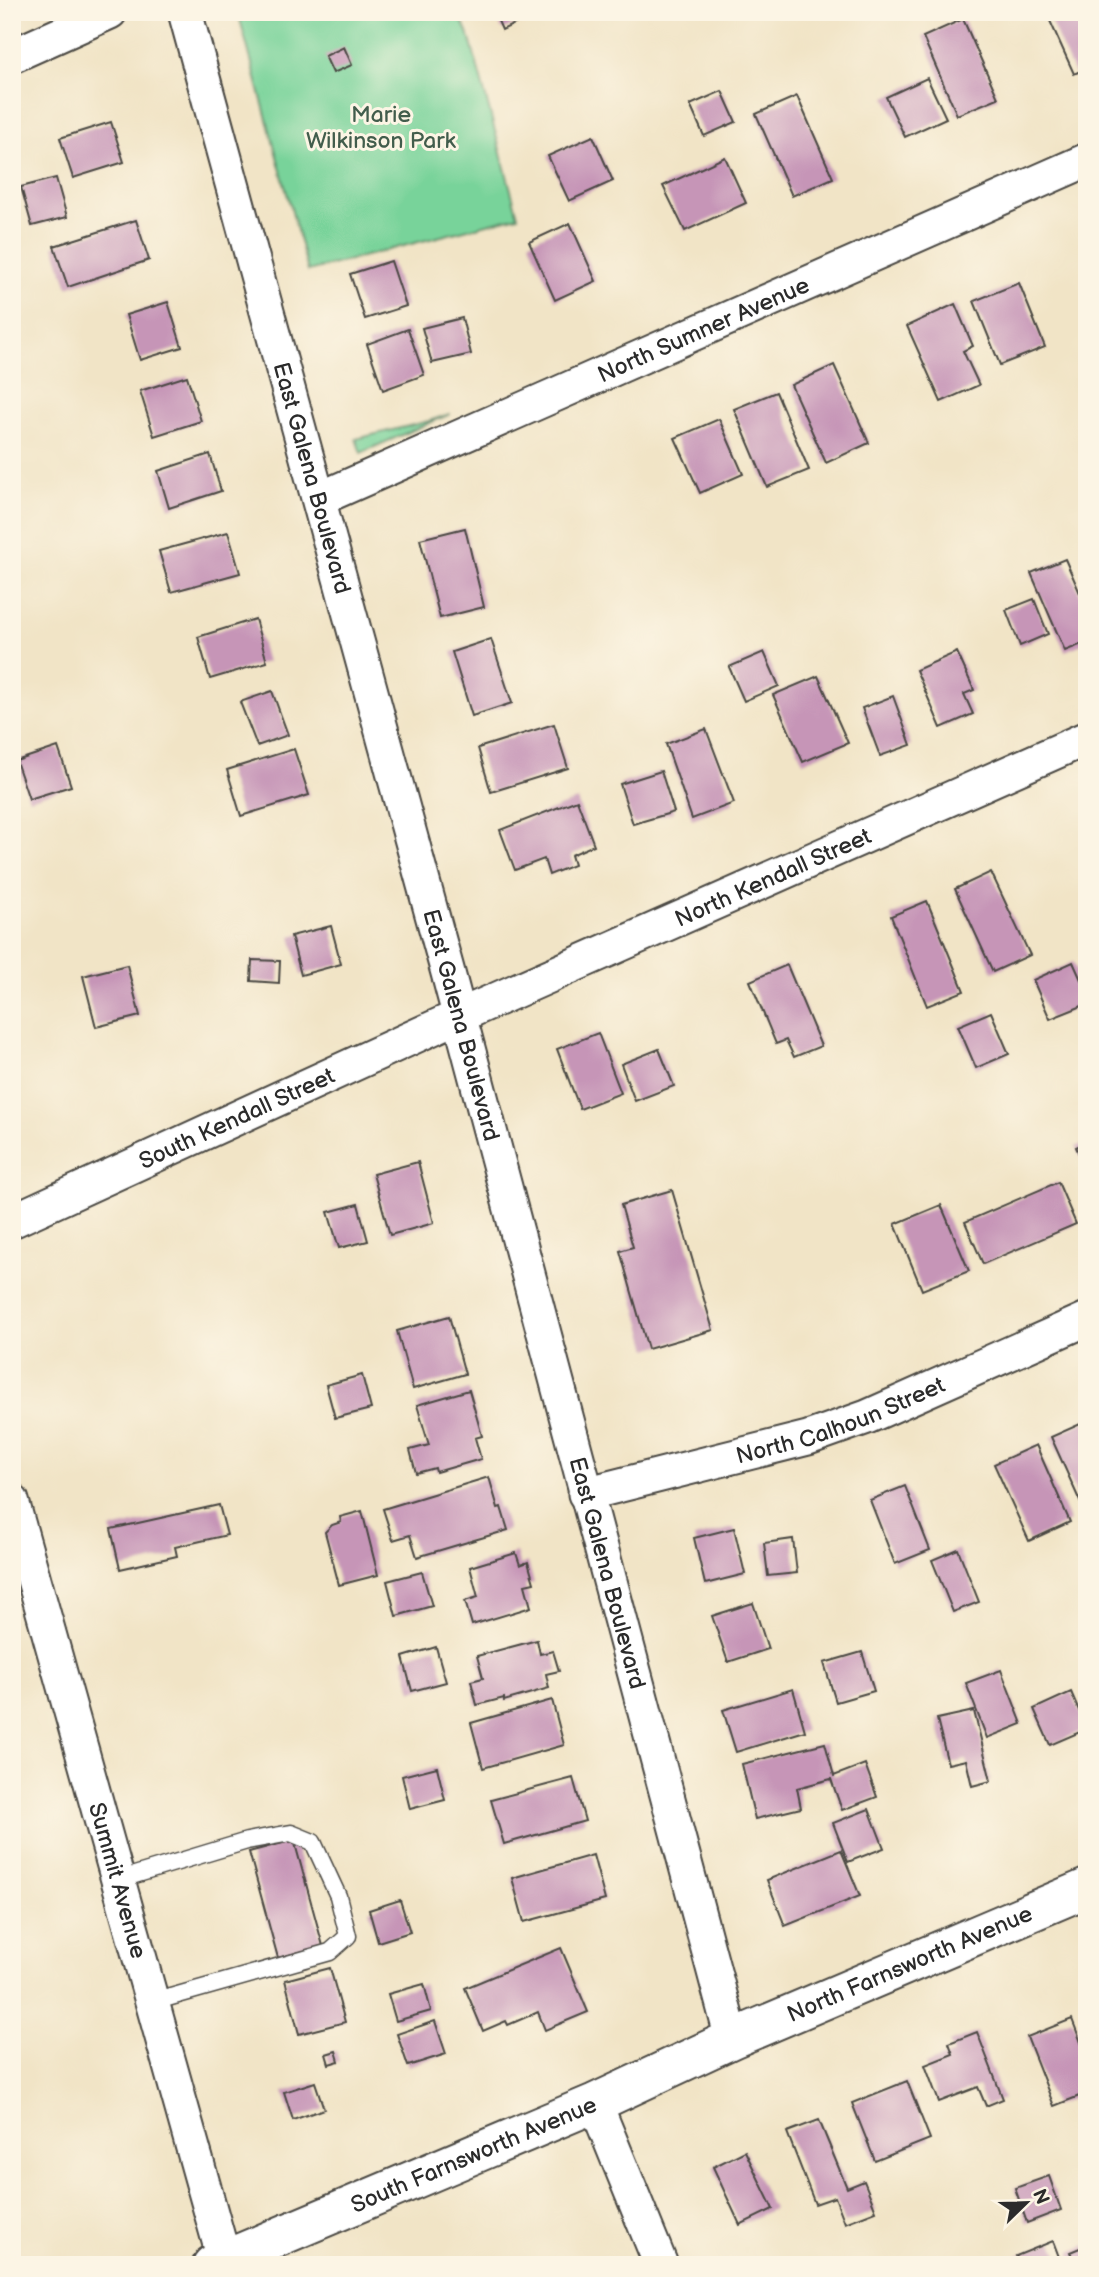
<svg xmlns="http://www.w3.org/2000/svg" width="1099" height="2277" font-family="'Balsamiq Sans',sans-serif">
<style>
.green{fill:#78d39a;stroke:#527f62;stroke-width:2}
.building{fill:#c695b7}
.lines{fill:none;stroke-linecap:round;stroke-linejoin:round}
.service-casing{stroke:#494742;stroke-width:19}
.minor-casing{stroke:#494742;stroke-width:37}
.tertiary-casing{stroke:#494742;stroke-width:42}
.service{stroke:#fff;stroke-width:16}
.minor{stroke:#fff;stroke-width:33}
.tertiary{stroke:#fff;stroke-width:38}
.labels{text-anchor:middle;stroke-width:6;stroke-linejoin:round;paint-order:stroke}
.park-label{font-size:23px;fill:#425d4c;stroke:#fcf5e5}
.street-label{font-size:23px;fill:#2b2b2b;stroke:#fcf5e5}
</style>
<rect width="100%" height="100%" fill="#fcf5e5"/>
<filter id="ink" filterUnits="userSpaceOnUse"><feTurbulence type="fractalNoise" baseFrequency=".0143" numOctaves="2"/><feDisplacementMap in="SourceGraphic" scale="14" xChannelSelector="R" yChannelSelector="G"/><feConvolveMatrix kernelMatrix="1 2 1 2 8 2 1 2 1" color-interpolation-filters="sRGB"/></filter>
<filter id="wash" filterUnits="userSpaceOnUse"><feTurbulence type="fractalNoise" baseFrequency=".00686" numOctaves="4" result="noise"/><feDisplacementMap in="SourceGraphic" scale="28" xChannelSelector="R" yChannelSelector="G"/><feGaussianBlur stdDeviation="1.57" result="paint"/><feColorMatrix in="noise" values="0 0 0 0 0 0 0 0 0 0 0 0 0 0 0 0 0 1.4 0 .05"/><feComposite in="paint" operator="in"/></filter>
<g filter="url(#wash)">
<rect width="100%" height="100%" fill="#f1e4c6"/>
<g class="green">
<path d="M238,12H458L470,39L518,216L308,271Z"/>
<path d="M450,414L372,448L361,453L356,439L429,421Z"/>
</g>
<g id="blocks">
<g class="building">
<path d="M494,12H540L502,30Z"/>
<path d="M1046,12H1087V68L1074,74Z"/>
<path d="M963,19L998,98L957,115L923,37Z"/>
<path d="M344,47L352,65L333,73L325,56Z"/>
<path d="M927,78L946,118L905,137L886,97Z"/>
<path d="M722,91L736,122L704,136L690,105Z"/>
<path d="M797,96L833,178L792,196L756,114Z"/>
<path d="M111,122L124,162L73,178L60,138Z"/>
<path d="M593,136L613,181L569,201L548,156Z"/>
<path d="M725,157L746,203L685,231L663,186Z"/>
<path d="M56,178L67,217L32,226L21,187Z"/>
<path d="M136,220L149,260L68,287L54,246Z"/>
<path d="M570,223L596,281L555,300L529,242Z"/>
<path d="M391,261L406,306L365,319L350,274Z"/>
<path d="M1019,283L1045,347L1000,365L974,301Z"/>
<path d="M168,302L182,347L140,360L126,315Z"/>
<path d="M955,304L973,346L963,351L979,385L941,402L907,326Z"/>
<path d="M462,318L471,354L432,363L422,328Z"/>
<path d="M408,329L424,375L383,390L367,344Z"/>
<path d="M834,365L869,443L826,463L791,385Z"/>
<path d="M187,376L201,421L154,436L140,391Z"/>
<path d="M776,392L809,470L767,487L734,409Z"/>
<path d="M719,419L743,474L700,493L675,438Z"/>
<path d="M210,454L221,491L169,508L158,471Z"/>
<path d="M465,528L484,607L440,618L420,539Z"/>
<path d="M228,532L240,573L171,592L159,551Z"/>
<path d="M1065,559L1087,609V642L1065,651L1031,573Z"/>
<path d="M1034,599L1048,634L1020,646L1006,610Z"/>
<path d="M255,619L267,662L210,679L198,637Z"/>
<path d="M491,639L512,703L472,716L452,652Z"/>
<path d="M764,652L779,686L744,701L729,667Z"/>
<path d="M957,652L974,690L964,694L973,714L941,728L916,670Z"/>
<path d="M818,676L848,743L803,762L773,695Z"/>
<path d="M272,691L288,735L257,746L240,702Z"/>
<path d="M893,696L911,745L880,756L862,708Z"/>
<path d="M554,724L568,768L491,792L478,748Z"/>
<path d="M706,729L734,803L692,819L666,744Z"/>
<path d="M58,747L71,786L29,799L16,761Z"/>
<path d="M294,749L309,795L241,816L227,770Z"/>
<path d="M661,771L674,812L633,824L620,784Z"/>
<path d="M577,800L594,845L571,855L574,865L549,875L544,859L515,870L500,830Z"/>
<path d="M991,872L1030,955L993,972L955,889Z"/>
<path d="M927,901L964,991L927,1006L891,916Z"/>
<path d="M331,926L341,964L301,975L291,936Z"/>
<path d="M252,960L280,961L279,983L251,981Z"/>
<path d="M1073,962L1087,993V1004L1050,1019L1033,980Z"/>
<path d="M127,965L140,1016L96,1027L83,976Z"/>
<path d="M787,965L821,1046L794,1057L786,1040L776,1044L750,981Z"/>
<path d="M991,1012L1009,1054L976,1068L958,1026Z"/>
<path d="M598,1033L621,1093L580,1109L557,1049Z"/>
<path d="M659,1049L674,1086L635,1101L621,1064Z"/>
<path d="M1087,1142V1172L1076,1147Z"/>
<path d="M418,1162L434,1223L390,1235L373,1174Z"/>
<path d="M1058,1182L1076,1224L983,1264L965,1222Z"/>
<path d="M672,1190L713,1330L648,1349L620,1251L633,1247L621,1205Z"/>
<path d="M358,1204L368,1241L339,1248L328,1212Z"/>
<path d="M941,1205L969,1271L922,1290L895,1224Z"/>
<path d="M449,1316L465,1374L413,1389L397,1331Z"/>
<path d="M362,1375L371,1409L335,1418L326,1385Z"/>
<path d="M469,1390L482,1436L475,1438L481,1459L436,1472L435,1468L416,1473L410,1450L429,1445L417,1405Z"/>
<path d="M1087,1421V1517L1051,1437Z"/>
<path d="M1036,1445L1070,1522L1029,1541L994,1464Z"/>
<path d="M489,1477L498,1508L501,1507L508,1530L417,1557L410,1535L393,1540L383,1509Z"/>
<path d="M905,1486L930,1550L895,1564L870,1500Z"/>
<path d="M219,1505L227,1535L175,1547L177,1556L120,1569L111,1529Z"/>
<path d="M362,1511L378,1575L339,1585L325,1532L332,1525L341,1522L340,1517Z"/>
<path d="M734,1528L745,1574L705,1584L694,1538Z"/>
<path d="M793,1539L797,1573L768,1576L764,1543Z"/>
<path d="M958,1549L979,1602L953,1612L932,1560Z"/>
<path d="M516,1553L520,1565L528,1562L534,1583L525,1585L531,1607L472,1625L465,1601L478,1597L470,1567Z"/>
<path d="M422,1572L432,1606L396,1616L387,1581Z"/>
<path d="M753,1603L768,1649L728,1662L712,1616Z"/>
<path d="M537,1640L540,1654L553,1651L559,1671L546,1674L549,1688L504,1701V1698L477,1705L471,1681L483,1678L477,1656Z"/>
<path d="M436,1647L446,1682L412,1691L403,1657Z"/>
<path d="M862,1652L874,1691L836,1702L824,1663Z"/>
<path d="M1001,1670L1022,1724L987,1738L966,1683Z"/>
<path d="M793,1689L805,1731L736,1752L723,1710Z"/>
<path d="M1071,1692L1087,1729L1050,1745L1034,1709Z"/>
<path d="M552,1700L564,1745L483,1768L471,1723Z"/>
<path d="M974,1711L991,1781L972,1786L966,1760L948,1764L937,1719Z"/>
<path d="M825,1743L834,1776L865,1764L877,1797L842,1810L831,1779L797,1788L801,1808L755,1819L742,1764Z"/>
<path d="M437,1767L445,1800L410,1809L402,1776Z"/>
<path d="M573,1778L585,1821L504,1844L491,1800Z"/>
<path d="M869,1809L884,1848L848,1862L833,1823Z"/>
<path d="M294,1840L323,1946L278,1958L249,1852Z"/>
<path d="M841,1850L860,1896L785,1926L767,1880Z"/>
<path d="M593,1855L605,1900L524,1922L512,1878Z"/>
<path d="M400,1900L410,1932L378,1942L369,1910Z"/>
<path d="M561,1948L588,2012L545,2030L538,2012L508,2025L506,2021L483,2031L465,1988Z"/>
<path d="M330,1968L345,2022L299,2034L285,1980Z"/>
<path d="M424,1984L431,2011L396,2021L388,1994Z"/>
<path d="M1072,2019L1087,2058V2093L1054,2106L1027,2037Z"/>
<path d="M435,2021L446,2054L408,2066L397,2034Z"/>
<path d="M977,2032L1003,2099L986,2106L978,2087L939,2102L925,2065L953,2054L949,2043Z"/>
<path d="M336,2051L339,2061L329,2064L326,2054Z"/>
<path d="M907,2081L930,2139L875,2161L852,2103Z"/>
<path d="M315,2082L324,2109L293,2120L284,2092Z"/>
<path d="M819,2120L847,2188L864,2181L876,2211L845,2223L835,2197L815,2204L787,2132Z"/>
<path d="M745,2151L773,2209L740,2225L713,2167Z"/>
<path d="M1049,2176L1061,2210L1027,2223L1015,2188Z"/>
<path d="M1053,2241L1062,2265H1020L1016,2256Z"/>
<path d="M1087,2245V2265H1076L1070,2252Z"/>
</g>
</g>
</g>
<g filter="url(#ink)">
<use href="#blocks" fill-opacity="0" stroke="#494742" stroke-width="2"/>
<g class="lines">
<g class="service-casing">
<path id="service" d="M118,1880L247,1841L291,1833L313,1842L338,1896L348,1936L330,1952L153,2002"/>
</g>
<g class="minor-casing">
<g id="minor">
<path id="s1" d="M185,12L448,973L732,2039"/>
<path d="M12,56L110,12"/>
<path id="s2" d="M319,499L1087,160"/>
<path id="s3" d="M12,1221L459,1016L1087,738"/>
<path id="s4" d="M585,1494L808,1438L867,1417L1087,1319"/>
<path id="s5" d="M12,1501L224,2259"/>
<path d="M595,2103L661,2265"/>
</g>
</g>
<g class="tertiary-casing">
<g id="tertiary">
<path id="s6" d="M212,2265L595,2103L732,2039L1087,1888"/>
</g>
</g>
<use href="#service" class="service"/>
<use href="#minor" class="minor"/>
<use href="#tertiary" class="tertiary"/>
</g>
</g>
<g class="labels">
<g class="park-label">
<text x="381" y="122">Marie<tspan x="381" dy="26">Wilkinson Park</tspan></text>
</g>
<g class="street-label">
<text dy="8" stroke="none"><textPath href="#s2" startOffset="420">North Sumner Avenue</textPath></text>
<text dy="8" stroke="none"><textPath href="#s1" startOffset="483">East Galena Boulevard</textPath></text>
<text dy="8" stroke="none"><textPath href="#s3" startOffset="835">North Kendall Street</textPath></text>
<text dy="8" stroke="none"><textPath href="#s1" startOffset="1050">East Galena Boulevard</textPath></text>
<text dy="8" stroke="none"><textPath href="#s3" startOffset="247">South Kendall Street</textPath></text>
<text dy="8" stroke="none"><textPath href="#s4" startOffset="266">North Calhoun Street</textPath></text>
<text dy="8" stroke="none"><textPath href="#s1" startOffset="1617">East Galena Boulevard</textPath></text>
<text dy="8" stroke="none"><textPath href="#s5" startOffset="394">Summit Avenue</textPath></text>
<text dy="8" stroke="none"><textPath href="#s6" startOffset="760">North Farnsworth Avenue</textPath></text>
<text dy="8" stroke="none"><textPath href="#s6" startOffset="284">South Farnsworth Avenue</textPath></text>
</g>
</g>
<rect width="1099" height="2277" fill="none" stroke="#fcf5e5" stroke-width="42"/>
<g transform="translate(1026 2203) rotate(67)" stroke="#fcf5e5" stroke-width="5" paint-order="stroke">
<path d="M0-5L12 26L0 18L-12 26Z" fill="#2b2b2b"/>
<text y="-10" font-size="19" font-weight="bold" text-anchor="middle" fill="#2b2b2b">N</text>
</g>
</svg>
